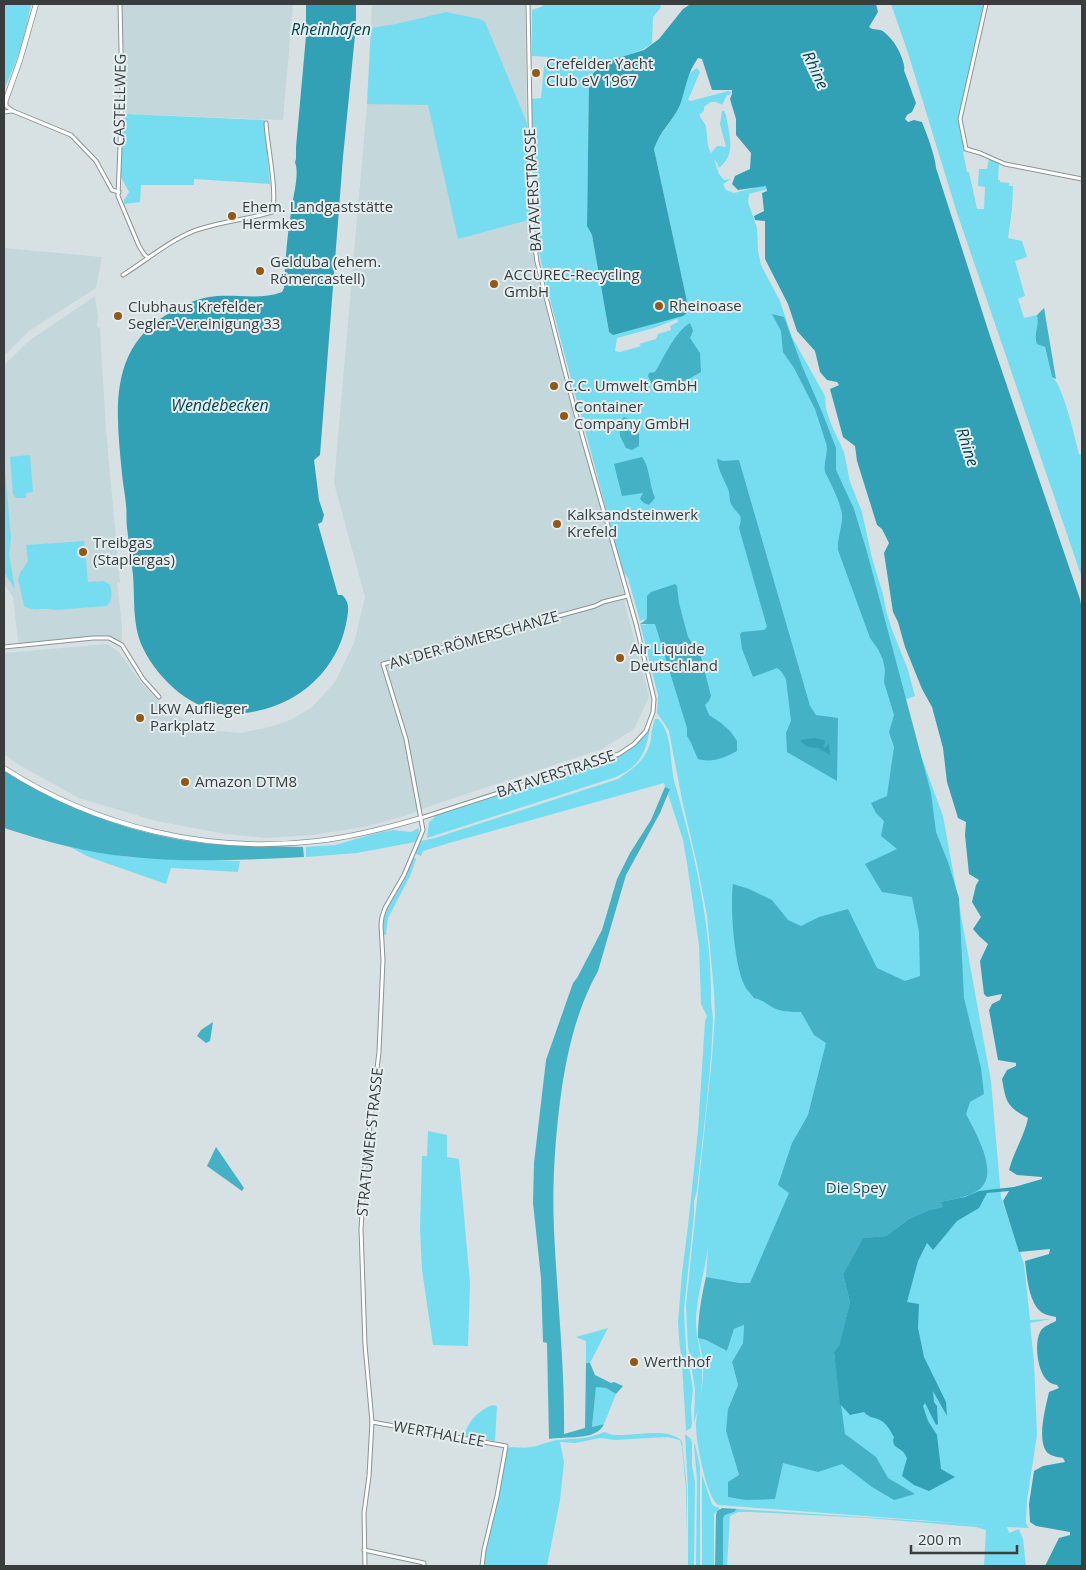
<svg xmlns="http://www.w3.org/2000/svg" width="1086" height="1570" font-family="'Open Sans',sans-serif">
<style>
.built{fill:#c4d7db}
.green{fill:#76dcf0;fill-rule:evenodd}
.forest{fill:#45b1c4}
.water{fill:#32a1b5}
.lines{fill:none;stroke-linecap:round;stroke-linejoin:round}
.minor-casing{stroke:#8a9395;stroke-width:5}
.tertiary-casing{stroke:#8a9395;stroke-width:5.5}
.secondary-casing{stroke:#8a9395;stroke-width:6}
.minor{stroke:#fff;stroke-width:3}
.tertiary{stroke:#fff;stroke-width:4}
.secondary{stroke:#fff;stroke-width:4.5}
.poi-dot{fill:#935816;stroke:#e4eef0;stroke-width:2}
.labels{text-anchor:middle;stroke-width:4;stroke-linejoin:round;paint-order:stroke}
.poi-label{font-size:15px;fill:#3a3d3e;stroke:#e4eef0;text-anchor:start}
.street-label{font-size:15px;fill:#3a3d3e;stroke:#e4eef0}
.park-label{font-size:15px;fill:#114f5a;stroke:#e4eef0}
.water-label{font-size:16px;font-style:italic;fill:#00444f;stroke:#e4eef0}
</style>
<rect width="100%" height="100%" fill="#d7e1e3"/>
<g class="built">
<path d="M118,4H293L283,120L126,114Z"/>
<path d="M372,4H525L528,208L535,268L624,593L625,604L649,697L634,729L602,749L433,805L405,816L364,827L312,835L265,838L226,834L156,821L79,798L19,765L4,754V653L107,644L119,652L141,683L165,707L185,720L207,730L241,733L273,726L290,720L311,708L335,682L354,643L365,597L334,483L367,104Z"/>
<path d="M4,248L102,257L96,288L29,331L4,356Z"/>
<path d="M95,296L98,317L97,327L100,328L106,430L120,582H117L122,626V645L109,638L21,645L18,641L13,597L4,584V365L30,340Z"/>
</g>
<g class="green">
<path d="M4,4H31C26,33 17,63 4,89Z"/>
<path d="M544,4H660L661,7L653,17L652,43C636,57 617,55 600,66C596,69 592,74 589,78L587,226L592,235L609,332L688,312V306L654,149L656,142C664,130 674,118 679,106C685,93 683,75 697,68L700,72L688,100L691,101L728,91L731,92L730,95H727L722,105C714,100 711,101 704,107V111L699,115L706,126L708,146L711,153L717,146L726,147L720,124L722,111H724L726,115C729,134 737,154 719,168L717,163L714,159L719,174L724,180L731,179L723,184L726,190L734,193L765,185L769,186L767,189L749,194L748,202L757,228L758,251L761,265L780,301L792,337L825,396L826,409L831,424L844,452L850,482L862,512L872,558L883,594L886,610L891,627L908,670L915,696L901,701L943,816L991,1081L1001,1197L1024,1264L1030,1320L1051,1319L1030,1323L1034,1362L1037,1435L1027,1500L1026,1523L1029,1528L1007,1527L1009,1533L1019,1529L1023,1539L1026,1566H984L986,1530L976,1527L867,1518L751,1512H738L730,1516L727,1566H723V1518L725,1515L734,1512L737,1509L985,1525L718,1505C706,1497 695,1438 696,1422C698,1405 703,1390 703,1373C704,1361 701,1350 698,1338L706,1340L727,1351L734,1329L744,1325L743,1343L732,1362L738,1385L728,1409L735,1461L739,1475L740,1499L761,1297L706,1277L708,1247C705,1271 697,1295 696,1320C696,1334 699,1344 701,1358C704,1377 701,1404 694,1422L695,1389L688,1347L686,1305L712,1058L715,1015L714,991L707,916L697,864L682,800L669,731L664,723L657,713L658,695L640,624L646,625L644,619L640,621L628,578L624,573L620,562L579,407L587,405V402L578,405L547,288L537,243L531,99L541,98L544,67L548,57L532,56V10L543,6ZM677,319L678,322L670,326L671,330L658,334L656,339L639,344L641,346L620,352L615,351L617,338L654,328Z"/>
<path d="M891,4H984L959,118L965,151L963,152L967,172H969L977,209H984L985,187L978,186L979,169H987L989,158L999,162L998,180H1000V182L1009,183V186H1013L1012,209L1008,238L1022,241L1027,257L1015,261L1025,296L1018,299L1024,318L1037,315L1052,377C1063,384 1075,439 1079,454L1082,455V578L957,213L908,53Z"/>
<path d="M446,12L480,19L485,22L527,123L529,220L458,239L428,105L367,104L371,28L396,24Z"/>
<path d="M126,114L264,120L270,184L194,179V185H141L140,202L124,204V200L129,192L120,175L123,120L124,115Z"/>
<path d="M30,455L33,492L26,493V498H16L13,494L10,457Z"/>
<path d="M4,458L11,539L9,554L15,589L4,572Z"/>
<path d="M84,541L88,582L104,581L110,585C112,593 113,601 106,606L55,610C44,607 33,612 24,606L18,579L20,573L28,561L26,545Z"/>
<path d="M655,719H658C674,734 669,765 675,784C695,854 712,928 711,1001C711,1007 713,1013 713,1019C711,1076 703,1133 697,1190L694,1201V1215L684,1309L686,1349L693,1389L691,1407L692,1423L691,1428L686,1431L682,1363L679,1339L678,1322L682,1273L688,1226L698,1131L705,1021L707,1016L701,1004L699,945L687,863L683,840L668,794L670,789L665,787L664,783L449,843L423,851L421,856L414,853L421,841L435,838L618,779C633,769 648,758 651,739C652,730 652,728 655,719Z"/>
<path d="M650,728C646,753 640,766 616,777L427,838L429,822L434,818V816L617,756L637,744Z"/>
<path d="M419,828L418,836L415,842L357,853L306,857V847L335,845L377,833L393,830L411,832Z"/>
<path d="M70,847L128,857L240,861L238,872L171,868L166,884L89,857Z"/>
<path d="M413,857L416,859L410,876L388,918L386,935L383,934C381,916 390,905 398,890C404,879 409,868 413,857Z"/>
<path d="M428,1131L447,1135V1157L459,1159L470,1283L468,1346L433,1345L422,1270L420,1228L422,1156H427Z"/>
<path d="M608,1328L590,1363H586V1341L576,1337Z"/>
<path d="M596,1387L606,1388L616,1394L604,1424L592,1427Z"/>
<path d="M493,1405L497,1406L495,1441L464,1436C467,1422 480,1409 493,1405Z"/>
<path d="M604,1432C608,1433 611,1435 616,1435C635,1436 667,1427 682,1441L687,1489L686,1537V1489L682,1447L680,1440L667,1437L615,1440L600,1438L575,1443L560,1442L564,1462L560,1500L547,1566H484L485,1551L507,1448C515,1446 523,1449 531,1447C540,1446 548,1441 558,1440C574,1438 588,1440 604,1432Z"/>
<path d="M685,1434L691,1439L692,1443V1466L695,1482L694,1566H688V1487Z"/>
<path d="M694,1444H695L700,1467V1566H696L697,1480Z"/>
<path d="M702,1475L712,1504L714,1506L720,1508L714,1514V1566H702Z"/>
</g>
<g class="forest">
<path d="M1044,308L1056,379L1052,377L1045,347L1037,344C1033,333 1040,326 1037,315Z"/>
<path d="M772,314L784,317L802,366L822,412L836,448V470L854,509L867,552L931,793L936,832L948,862L959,898L964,998L981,1068L984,1094L970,1102L966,1114C975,1132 1002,1176 977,1191C966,1198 953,1199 940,1202L943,1207L929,1210L909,1219L886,1236L863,1238L843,1274L850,1302L839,1347L834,1352L845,1434L876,1457L888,1478L915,1494L894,1500L872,1487L842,1464L818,1472L783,1463L775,1499L746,1500L728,1497V1482L739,1475L726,1431L728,1409L738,1385L732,1362L743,1343L744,1325L734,1329L727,1351L706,1340L698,1338C698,1317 701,1298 706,1277L739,1283H750L789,1193L778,1185L792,1143L808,1115L826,1043L814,1035L801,1012C792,1012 784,1012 776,1009C767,1005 764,1000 754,998C750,993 745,988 743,982C734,959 730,908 733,884L749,889L772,900L788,920L801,926L819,917L848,909L877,968L905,981L920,976L919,932L912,897L882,892L865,864L897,849L881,836L884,821L876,813L871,803L887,796L894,747L889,732L894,715L884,682L885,670L883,660L878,649L870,638L838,550C837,538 843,526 842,514C840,501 831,484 825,472C823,462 829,453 826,443L815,409L794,368L783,352L781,331Z"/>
<path d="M690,323L693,331L690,338L700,353L701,372L685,381L654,388L648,376L649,373L655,372C665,356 674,333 690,323Z"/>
<path d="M624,417L633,421L639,433V446L632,450L626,448L620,436L619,422Z"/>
<path d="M642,457C650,467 649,485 655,498L649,505L644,503L640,499L643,493L622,496L614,464Z"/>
<path d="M717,459L723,461L739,460L810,706L816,715L838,718L837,781L787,752L786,733L791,721L786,679L781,671L777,668L753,677L742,649L740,634L742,632L764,630L767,627L739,528C744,513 737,515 731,504C729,500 730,493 728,489C724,479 718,470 717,459Z"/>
<path d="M675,584L677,586L679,603L688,637L701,657L711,696L709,701L705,705L709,715L721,723L730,731L737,741V751C724,758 712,763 698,759C694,751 692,743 687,736V728L655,624H640L646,620L647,618V596L651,592Z"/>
<path d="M4,770C60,805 122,831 188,841C226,847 264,846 303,847L304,857C225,861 143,865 66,846C45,841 24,834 4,828Z"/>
<path d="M665,787L670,789L660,813L626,875L598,971C577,1008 567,1052 561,1094C555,1139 552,1184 554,1230C557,1298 565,1366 564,1434L585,1428L586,1363H590L595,1375L611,1383L614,1382L623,1386L616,1394L606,1388L596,1387L592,1427L604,1424C597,1441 565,1436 549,1439L547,1343L543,1342L541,1278L533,1203L534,1163L546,1060L573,983L577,978L602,930L617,879L630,853L651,820Z"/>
<path d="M213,1022L210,1041L206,1043L197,1036L201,1030Z"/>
<path d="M216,1147L244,1188L242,1191L207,1166Z"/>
<path d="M722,1508L737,1509L734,1512L725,1515L723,1518V1566H715L716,1515L717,1511Z"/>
</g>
<g class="water">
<path d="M306,4H356V25L343,157L320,455L314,460L319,500L324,515L322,522L318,524L338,595H342C351,603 348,613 346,624C337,669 301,702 257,711C248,713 238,714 230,714C192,710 159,681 143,648C132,625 135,599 133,575C131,559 129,544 127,528C126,520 127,513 126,505C125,494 123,484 122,474C116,411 107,346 173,311C184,305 196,299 209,297C233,293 259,301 282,292L284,288C285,263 287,237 291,213C292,199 300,175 295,162L296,159V147L306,36Z"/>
<path d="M687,4H876L878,12L869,27C874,31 879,28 884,32C894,40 901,52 904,65C905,71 903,68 905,73C909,83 912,93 916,103L912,112L907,115L905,119L908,122L914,120L922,122C927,135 935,155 936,168L991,339L1080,599L1082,610V1566H1045L1059,1538L1070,1535V1532L1036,1526L1030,1522L1029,1504L1034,1471L1043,1466L1065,1462L1063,1458C1058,1457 1049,1456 1046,1451C1037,1437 1046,1406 1049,1392L1059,1388L1057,1385C1054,1384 1052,1384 1049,1382C1037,1374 1033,1340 1042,1329C1045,1326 1052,1323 1056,1321V1317C1051,1316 1045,1315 1041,1312C1028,1301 1027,1276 1025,1261L1049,1254L1050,1249L1019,1252L1003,1201L1009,1191L987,1193L979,1208L957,1221L933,1250L927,1243L918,1261L907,1302L919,1304L918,1328L924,1357L946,1402L947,1416L933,1391L934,1402L937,1406L938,1424L936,1425L925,1403L923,1406L928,1421L937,1435L941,1469L955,1477L929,1491L914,1485L902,1476L907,1458C906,1456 904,1452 902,1451C897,1447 891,1446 894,1437C890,1430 887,1424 880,1420C874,1417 869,1418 864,1412L850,1415L840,1404L834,1352L839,1346L850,1302L843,1274L863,1238L886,1236L909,1219L929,1210L943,1207L940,1202L965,1197L979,1191L1014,1187L1042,1179V1177L1017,1175L1009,1170C1014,1151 1024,1137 1028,1118C1007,1107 1006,1102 1002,1079L1007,1070L1016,1066V1063L998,1060L989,1010L992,1004L1000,1000L1002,994L987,997L984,994L980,961L988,944L979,936L973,929L981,917L972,902L976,885L979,880L969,874L965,835L966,822L958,818L947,782L943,748L932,707L922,689L905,647L898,622L893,612L884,553L889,543L882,529L877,525L857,461L855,446L843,437L830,389L839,385L837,382L827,380L820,372L815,351L797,331L788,304L765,259V221L755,220L754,216L764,211L762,193L767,191L766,186L738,190L732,184L735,176L750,169L751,153L736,135V119L730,99L732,94V90H712L702,59L698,58C687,73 686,88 680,105C673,121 659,132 654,149L688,306V312L683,316L613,335L609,332L592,235L587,226L589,78L599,67L612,60L644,50L659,39L683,9L689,5Z"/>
<path d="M815,738L824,740L825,742L823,747L825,748L829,744L830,755L818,748L808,747L801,742V740Z"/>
</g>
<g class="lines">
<g class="minor-casing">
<g id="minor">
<path d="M120,4L122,96L118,196L139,246L144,254L148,258"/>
<path d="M986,4L960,119L966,149L980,153L1005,164L1082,179"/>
<path d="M6,103V106L13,111L71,135L96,161L112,190L119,192"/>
<path d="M4,112L12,111"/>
<path d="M123,275C147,260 176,235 203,228C226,221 249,219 272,212C278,194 267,144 266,123"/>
<path d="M4,647L93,638H109L122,645L143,679L159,697"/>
<path d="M421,818L619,754L634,744L646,731L653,712L654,699L636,624L574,407L537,262L532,224L528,4"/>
<path d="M372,1422L506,1446L497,1496L484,1550L482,1566"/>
<path d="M364,1550L424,1563V1566"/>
<path d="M365,1566L364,1513L369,1476L372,1422L365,1345L361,1229L365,1166L379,1052L383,960L381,925L382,917L385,908L404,875L423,830L406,739L383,664L595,606L603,602L627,596"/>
</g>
</g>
<g class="tertiary-casing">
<path id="tertiary" d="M4,768C96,827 208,854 317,841C352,837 387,828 421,818"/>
</g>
<g class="secondary-casing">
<path id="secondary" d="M4,105L20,60L36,4"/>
</g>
<use href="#minor" class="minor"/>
<use href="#tertiary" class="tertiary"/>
<use href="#secondary" class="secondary"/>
</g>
<g class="poi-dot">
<circle cx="536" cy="73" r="5"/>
<circle cx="232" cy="216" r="5"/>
<circle cx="260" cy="271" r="5"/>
<circle cx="494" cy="284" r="5"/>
<circle cx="659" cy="306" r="5"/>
<circle cx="118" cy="316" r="5"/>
<circle cx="554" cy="386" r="5"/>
<circle cx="564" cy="416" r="5"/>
<circle cx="557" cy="524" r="5"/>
<circle cx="83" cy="552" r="5"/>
<circle cx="620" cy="658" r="5"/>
<circle cx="140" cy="718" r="5"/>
<circle cx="185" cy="782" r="5"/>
<circle cx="634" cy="1362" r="5"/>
</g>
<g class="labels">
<g class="poi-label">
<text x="546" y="69">Crefelder Yacht<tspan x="546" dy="17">Club eV 1967</tspan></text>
<text x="242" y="212">Ehem. Landgaststätte<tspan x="242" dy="17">Hermkes</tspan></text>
<text x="270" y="267">Gelduba (ehem.<tspan x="270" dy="17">Römercastell)</tspan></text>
<text x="504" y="280">ACCUREC-Recycling<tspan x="504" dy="17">GmbH</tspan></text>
<text x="669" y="311">Rheinoase</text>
<text x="128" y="312">Clubhaus Krefelder<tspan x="128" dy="17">Segler-Vereinigung 33</tspan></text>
<text x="564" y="391">C.C. Umwelt GmbH</text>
<text x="574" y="412">Container<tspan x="574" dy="17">Company GmbH</tspan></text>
<text x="567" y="520">Kalksandsteinwerk<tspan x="567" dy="17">Krefeld</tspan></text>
<text x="93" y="548">Treibgas<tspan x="93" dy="17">(Staplergas)</tspan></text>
<text x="630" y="654">Air Liquide<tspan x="630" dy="17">Deutschland</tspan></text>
<text x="150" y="714">LKW Auflieger<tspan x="150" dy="17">Parkplatz</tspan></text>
<text x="195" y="787">Amazon DTM8</text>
<text x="644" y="1367">Werthhof</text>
</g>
<g class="street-label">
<text transform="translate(120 100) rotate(-89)" y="5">CASTELLWEG</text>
<text transform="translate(533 190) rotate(-93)" y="5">BATAVERSTRASSE</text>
<text transform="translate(474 640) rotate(-16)" y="5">AN DER RÖMERSCHANZE</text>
<text transform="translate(556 774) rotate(-18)" y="5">BATAVERSTRASSE</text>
<text transform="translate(370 1142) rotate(-84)" y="5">STRATUMER STRASSE</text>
<text transform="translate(439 1434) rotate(10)" y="5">WERTHALLEE</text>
</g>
<g class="park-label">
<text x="856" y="1193">Die Spey</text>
</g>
<g class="water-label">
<text x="331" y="35">Rheinhafen</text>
<text transform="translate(816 70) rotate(65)" y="6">Rhine</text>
<text x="220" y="411">Wendebecken</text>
<text transform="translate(968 447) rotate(72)" y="6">Rhine</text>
</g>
</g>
<rect width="1086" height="1570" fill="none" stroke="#3a3d3e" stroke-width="10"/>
<path d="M911 1545v8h106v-8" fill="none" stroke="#3a3d3e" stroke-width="2.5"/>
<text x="918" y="1545" font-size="15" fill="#3a3d3e" stroke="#e4eef0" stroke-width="4" paint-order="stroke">200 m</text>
</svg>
